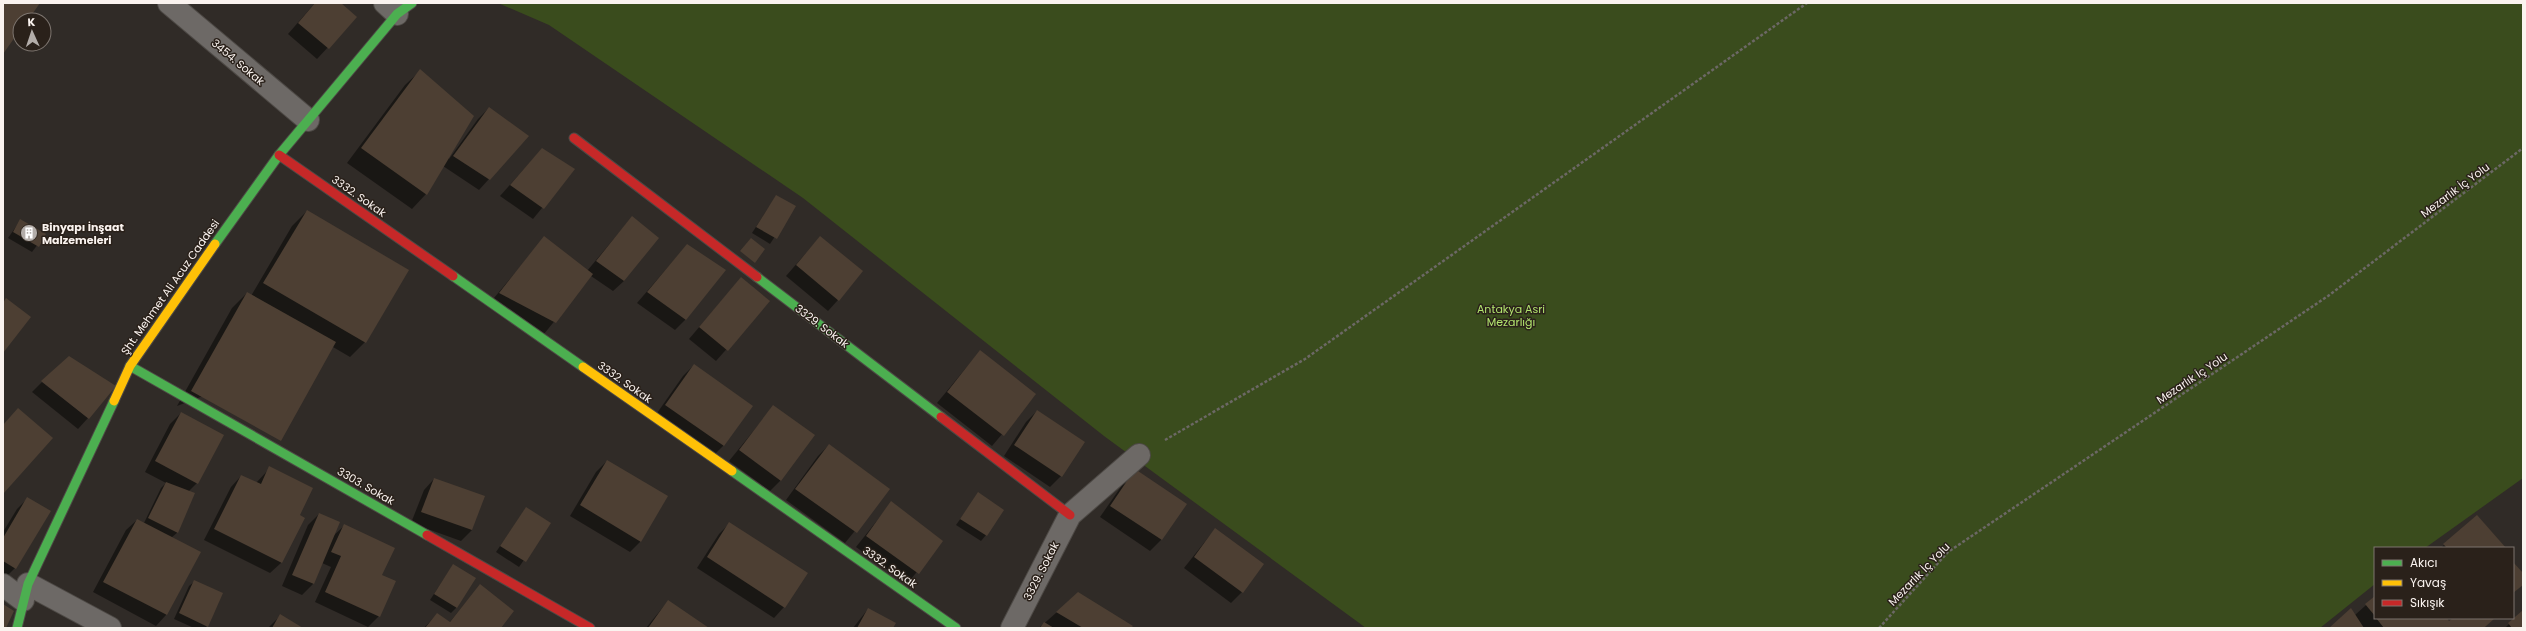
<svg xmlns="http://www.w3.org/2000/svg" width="2526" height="631" font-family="Poppins,sans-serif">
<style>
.green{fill:#3a4c1d}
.shadow{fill:#0007}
.building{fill:#4d3f33}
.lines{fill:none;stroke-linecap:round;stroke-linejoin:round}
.street-casing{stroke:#4d4945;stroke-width:24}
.fast-casing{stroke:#4d4945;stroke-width:11}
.slow-casing{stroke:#4d4945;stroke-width:11}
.jam-casing{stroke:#4d4945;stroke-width:11}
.path{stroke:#6c6865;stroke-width:2.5;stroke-dasharray:3 2;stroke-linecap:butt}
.street{stroke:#6d6966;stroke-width:22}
.fast{stroke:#4caf50;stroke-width:9}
.slow{stroke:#ffc107;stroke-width:9}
.jam{stroke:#c62828;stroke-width:9}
.labels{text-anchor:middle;stroke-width:3;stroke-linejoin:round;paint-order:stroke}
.street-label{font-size:11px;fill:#faf3ef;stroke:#2a211a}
.poi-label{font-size:11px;font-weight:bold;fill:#faf3ef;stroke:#2a211a;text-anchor:start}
.park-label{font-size:11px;fill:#b2e46e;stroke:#2a211a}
</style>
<rect width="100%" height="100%" fill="#302b27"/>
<path class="green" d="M498,3H2523V478L2425,548H2375V584L2320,628H1366L1104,436L803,198L549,25Z"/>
<g class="shadow">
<path d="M315,3H340L356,17L317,59L288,34Z"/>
<path d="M420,71L449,159L478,119L489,108V179L479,190L443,166L426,194L412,209L347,163L405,85Z"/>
<path d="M542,149L574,169L533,219L500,196Z"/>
<path d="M776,196L794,207L770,244L752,233Z"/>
<path d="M307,211L408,270L365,342L350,357L333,347L177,406L232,308L247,293L251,296L292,226Z"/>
<path d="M632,217L624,281L613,291L591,276L544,334L489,304L544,238L587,271Z"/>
<path d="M20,221L45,235L32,252L8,238Z"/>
<path d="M820,237L838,300L828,311L786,276Z"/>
<path d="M687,245L686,319L675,330L637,303Z"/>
<path d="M741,278L769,301L716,361L689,339Z"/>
<path d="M980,351L1035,395L992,446L937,403Z"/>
<path d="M694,365L752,406L723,446L713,456L655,416L683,376Z"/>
<path d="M42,382L88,418L78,429L32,392Z"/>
<path d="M773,407L781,480L770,491L729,461Z"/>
<path d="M1037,411L1061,476L1050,487L1004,456L1026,422Z"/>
<path d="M181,413L197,483L189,491L178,532L171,538L199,553L166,615L156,626L93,592L126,530L137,520L144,523L161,488L166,483L145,472L170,424Z"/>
<path d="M829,445L889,489L845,543L786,500L818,456Z"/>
<path d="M607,461L641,541L630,552L570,516L596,472Z"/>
<path d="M270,468L298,516L303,519L281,563L270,573L204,540L231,487L241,476L256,483Z"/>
<path d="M1135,470L1185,504L1161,540L1150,551L1100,517L1125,481Z"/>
<path d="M434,479L472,530L461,541L411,523L424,490Z"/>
<path d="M978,494L986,535L981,541L956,525Z"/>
<path d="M28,498L15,568L4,579L3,532L17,509Z"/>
<path d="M891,503L942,541L907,584L856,547Z"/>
<path d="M526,508L550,523L519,567L496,552Z"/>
<path d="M319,514L333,536L344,526L381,575L379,616L368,627L315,602L331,567L322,563L313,584L302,595L282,586L308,525Z"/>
<path d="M729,524L784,607L774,618L697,568L719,534Z"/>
<path d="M1215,529L1242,592L1231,603L1184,568Z"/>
<path d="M2444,545L2505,548H2441Z"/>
<path d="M453,565L457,607L451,613L430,600Z"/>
<path d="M195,581L207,626L205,628H194L174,619L189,586Z"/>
<path d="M480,585L499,628H424L437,614L449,623Z"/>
<path d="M2375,597V618H2446L2449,622L2454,618H2494L2484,628H2330L2355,615Z"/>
<path d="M668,601L707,628H646Z"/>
<path d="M868,609L892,628H853Z"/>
<path d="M2523,611V628H2505L2509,624Z"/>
<path d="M1057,612L1130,628H1039Z"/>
<path d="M280,616L301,628H268Z"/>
</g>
<g class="building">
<path d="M3,3H40L28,20H20V30L3,54Z"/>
<path d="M315,3H341L357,17L329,49L298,23Z"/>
<path d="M420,69L474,116L427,195L361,148Z"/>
<path d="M489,107L529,136L490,180L453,156Z"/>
<path d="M542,148L575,169L544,209L510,185Z"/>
<path d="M776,195L796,206L777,239L756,227Z"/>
<path d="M307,210L409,270L366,343L263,283Z"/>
<path d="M632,216L659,238L624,281L596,261Z"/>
<path d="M20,219L46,234L39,247L13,232Z"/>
<path d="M544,236L593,274L556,323L499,293Z"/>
<path d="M820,236L863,271L839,301L796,265Z"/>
<path d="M751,238L765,249L755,263L740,251Z"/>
<path d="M687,244L726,270L686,320L647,292Z"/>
<path d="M741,277L770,301L728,351L699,327Z"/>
<path d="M247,292L336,342L281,441L191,391Z"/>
<path d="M6,298L31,317L3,353V303Z"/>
<path d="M980,350L1036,394L1004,436L947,392Z"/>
<path d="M69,356L116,386L89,419L41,381Z"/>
<path d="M694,364L753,406L724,446L665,405Z"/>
<path d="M773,405L815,435L781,481L739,450Z"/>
<path d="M18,408L53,438L3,494V425Z"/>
<path d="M1037,410L1085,442L1062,477L1014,445Z"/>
<path d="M181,412L224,435L198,484L155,461Z"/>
<path d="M829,444L890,489L857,533L795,489Z"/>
<path d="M607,460L668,496L641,542L580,505Z"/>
<path d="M269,466L313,488L300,515L305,518L282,563L214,529L241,475L261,484Z"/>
<path d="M1135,469L1187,504L1162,540L1110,506Z"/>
<path d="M434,478L485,496L472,530L421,512Z"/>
<path d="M166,482L195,493L178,533L148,518Z"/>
<path d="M978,492L1004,510L987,536L960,519Z"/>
<path d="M27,497L51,511L16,569L3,561V538Z"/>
<path d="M891,501L943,541L919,574L866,536Z"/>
<path d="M526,507L551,523L526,562L500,546Z"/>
<path d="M319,513L340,522L314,584L292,575Z"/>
<path d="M2477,515L2506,548H2447L2443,544Z"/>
<path d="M137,519L201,552L167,615L103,582Z"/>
<path d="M729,522L808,573L785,608L707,557Z"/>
<path d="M344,524L395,548L382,575L396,581L380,617L325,592L341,556L331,552Z"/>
<path d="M1215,528L1264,564L1243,593L1194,557Z"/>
<path d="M2513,562L2523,573V585L2513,593Z"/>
<path d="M453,564L476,578L457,608L434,594Z"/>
<path d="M194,580L223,593L208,627L179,613Z"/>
<path d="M480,584L514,611L501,628H425L437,613L450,622Z"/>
<path d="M1078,592L1133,626L1131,628H1083L1056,612Z"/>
<path d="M2375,596V616L2365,604Z"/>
<path d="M668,600L709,628H648Z"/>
<path d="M3,604L14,611L6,628H3Z"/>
<path d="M868,608L896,623L893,628H857Z"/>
<path d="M2351,608L2364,628H2329Z"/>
<path d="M2523,610V628H2512L2508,623Z"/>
<path d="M280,614L303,628H272Z"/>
<path d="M2376,618H2447L2449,621L2453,618H2495L2484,628H2384Z"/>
<path d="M1044,622L1054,628H1040Z"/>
</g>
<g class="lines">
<g class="street-casing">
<g id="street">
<path d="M169,3L308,120"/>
<path d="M385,3L397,14"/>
<path d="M28,584L110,628"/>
<path d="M3,585L23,600"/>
<path d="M1012,628L1070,515L1139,455"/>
</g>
</g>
<g class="fast-casing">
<g id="fast">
<path d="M215,244L279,155L397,14L412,3"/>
<path d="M453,276L583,367"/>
<path d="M757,277L941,417"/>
<path d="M130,366L427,535"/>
<path d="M732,471L956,628"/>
<path d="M17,628L28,584L114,401"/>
</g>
</g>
<g class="slow-casing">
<g id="slow">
<path d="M583,367L732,471"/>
<path d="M114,401L130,366L215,244"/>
</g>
</g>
<g class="jam-casing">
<g id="jam">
<path d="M574,138L757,277"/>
<path d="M279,155L453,276"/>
<path d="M941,417L1070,515"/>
<path d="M427,535L590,628"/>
</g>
</g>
<g class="path">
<path d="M1165,440L1305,359L1807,3"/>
<path d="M1879,628L1948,552L2328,296L2523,148"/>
</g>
<use href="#street" class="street"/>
<use href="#fast" class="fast"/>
<use href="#slow" class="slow"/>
<use href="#jam" class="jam"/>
</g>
<defs>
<g id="building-disc" transform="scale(0.9)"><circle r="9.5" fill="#b3ada9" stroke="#2a211a"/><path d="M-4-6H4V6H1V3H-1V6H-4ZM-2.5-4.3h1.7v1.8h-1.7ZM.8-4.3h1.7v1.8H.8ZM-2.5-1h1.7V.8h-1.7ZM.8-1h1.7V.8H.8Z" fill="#fff"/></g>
</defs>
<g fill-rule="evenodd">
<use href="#building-disc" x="29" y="233"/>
</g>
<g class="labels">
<g class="street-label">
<text transform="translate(238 62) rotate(40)" y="4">3454. Sokak</text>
<text transform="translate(2455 190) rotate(-37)" y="4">Mezarlık İç Yolu</text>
<text transform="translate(359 196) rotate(35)" y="4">3332. Sokak</text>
<text transform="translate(170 287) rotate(-55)" y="4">Şht. Mehmet Ali Acuz Caddesi</text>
<text transform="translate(822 326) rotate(37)" y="4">3329. Sokak</text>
<text transform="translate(2192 378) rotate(-34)" y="4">Mezarlık İç Yolu</text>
<text transform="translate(625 382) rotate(35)" y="4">3332. Sokak</text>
<text transform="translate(366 486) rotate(30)" y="4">3303. Sokak</text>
<text transform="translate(890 567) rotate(35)" y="4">3332. Sokak</text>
<text transform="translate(1041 571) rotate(-63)" y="4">3329. Sokak</text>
<text transform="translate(1919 574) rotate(-46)" y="4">Mezarlık İç Yolu</text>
</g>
<g class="poi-label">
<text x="42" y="231">Binyapı İnşaat<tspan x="42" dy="13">Malzemeleri</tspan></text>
</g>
<g class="park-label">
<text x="1511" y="313">Antakya Asri<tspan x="1511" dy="13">Mezarlığı</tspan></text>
</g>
</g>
<rect width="2526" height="631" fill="none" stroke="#faf3ef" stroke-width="8"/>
<rect x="2374" y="547" width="140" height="72" fill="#2a211a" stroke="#7d756f"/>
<rect x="2382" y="560" width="20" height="6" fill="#4caf50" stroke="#7d756f"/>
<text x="2410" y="567" font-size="12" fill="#faf3ef">Akıcı</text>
<rect x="2382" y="580" width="20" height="6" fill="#ffc107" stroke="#7d756f"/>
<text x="2410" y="587" font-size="12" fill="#faf3ef">Yavaş</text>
<rect x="2382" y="600" width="20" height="6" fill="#c62828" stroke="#7d756f"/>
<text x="2410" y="607" font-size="12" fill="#faf3ef">Sıkışık</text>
<g transform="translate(32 32) rotate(357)"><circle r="19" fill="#2a211a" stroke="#7d756f"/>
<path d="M0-3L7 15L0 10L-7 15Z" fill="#b3ada9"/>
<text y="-6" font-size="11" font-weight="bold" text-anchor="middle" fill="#faf3ef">K</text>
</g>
</svg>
